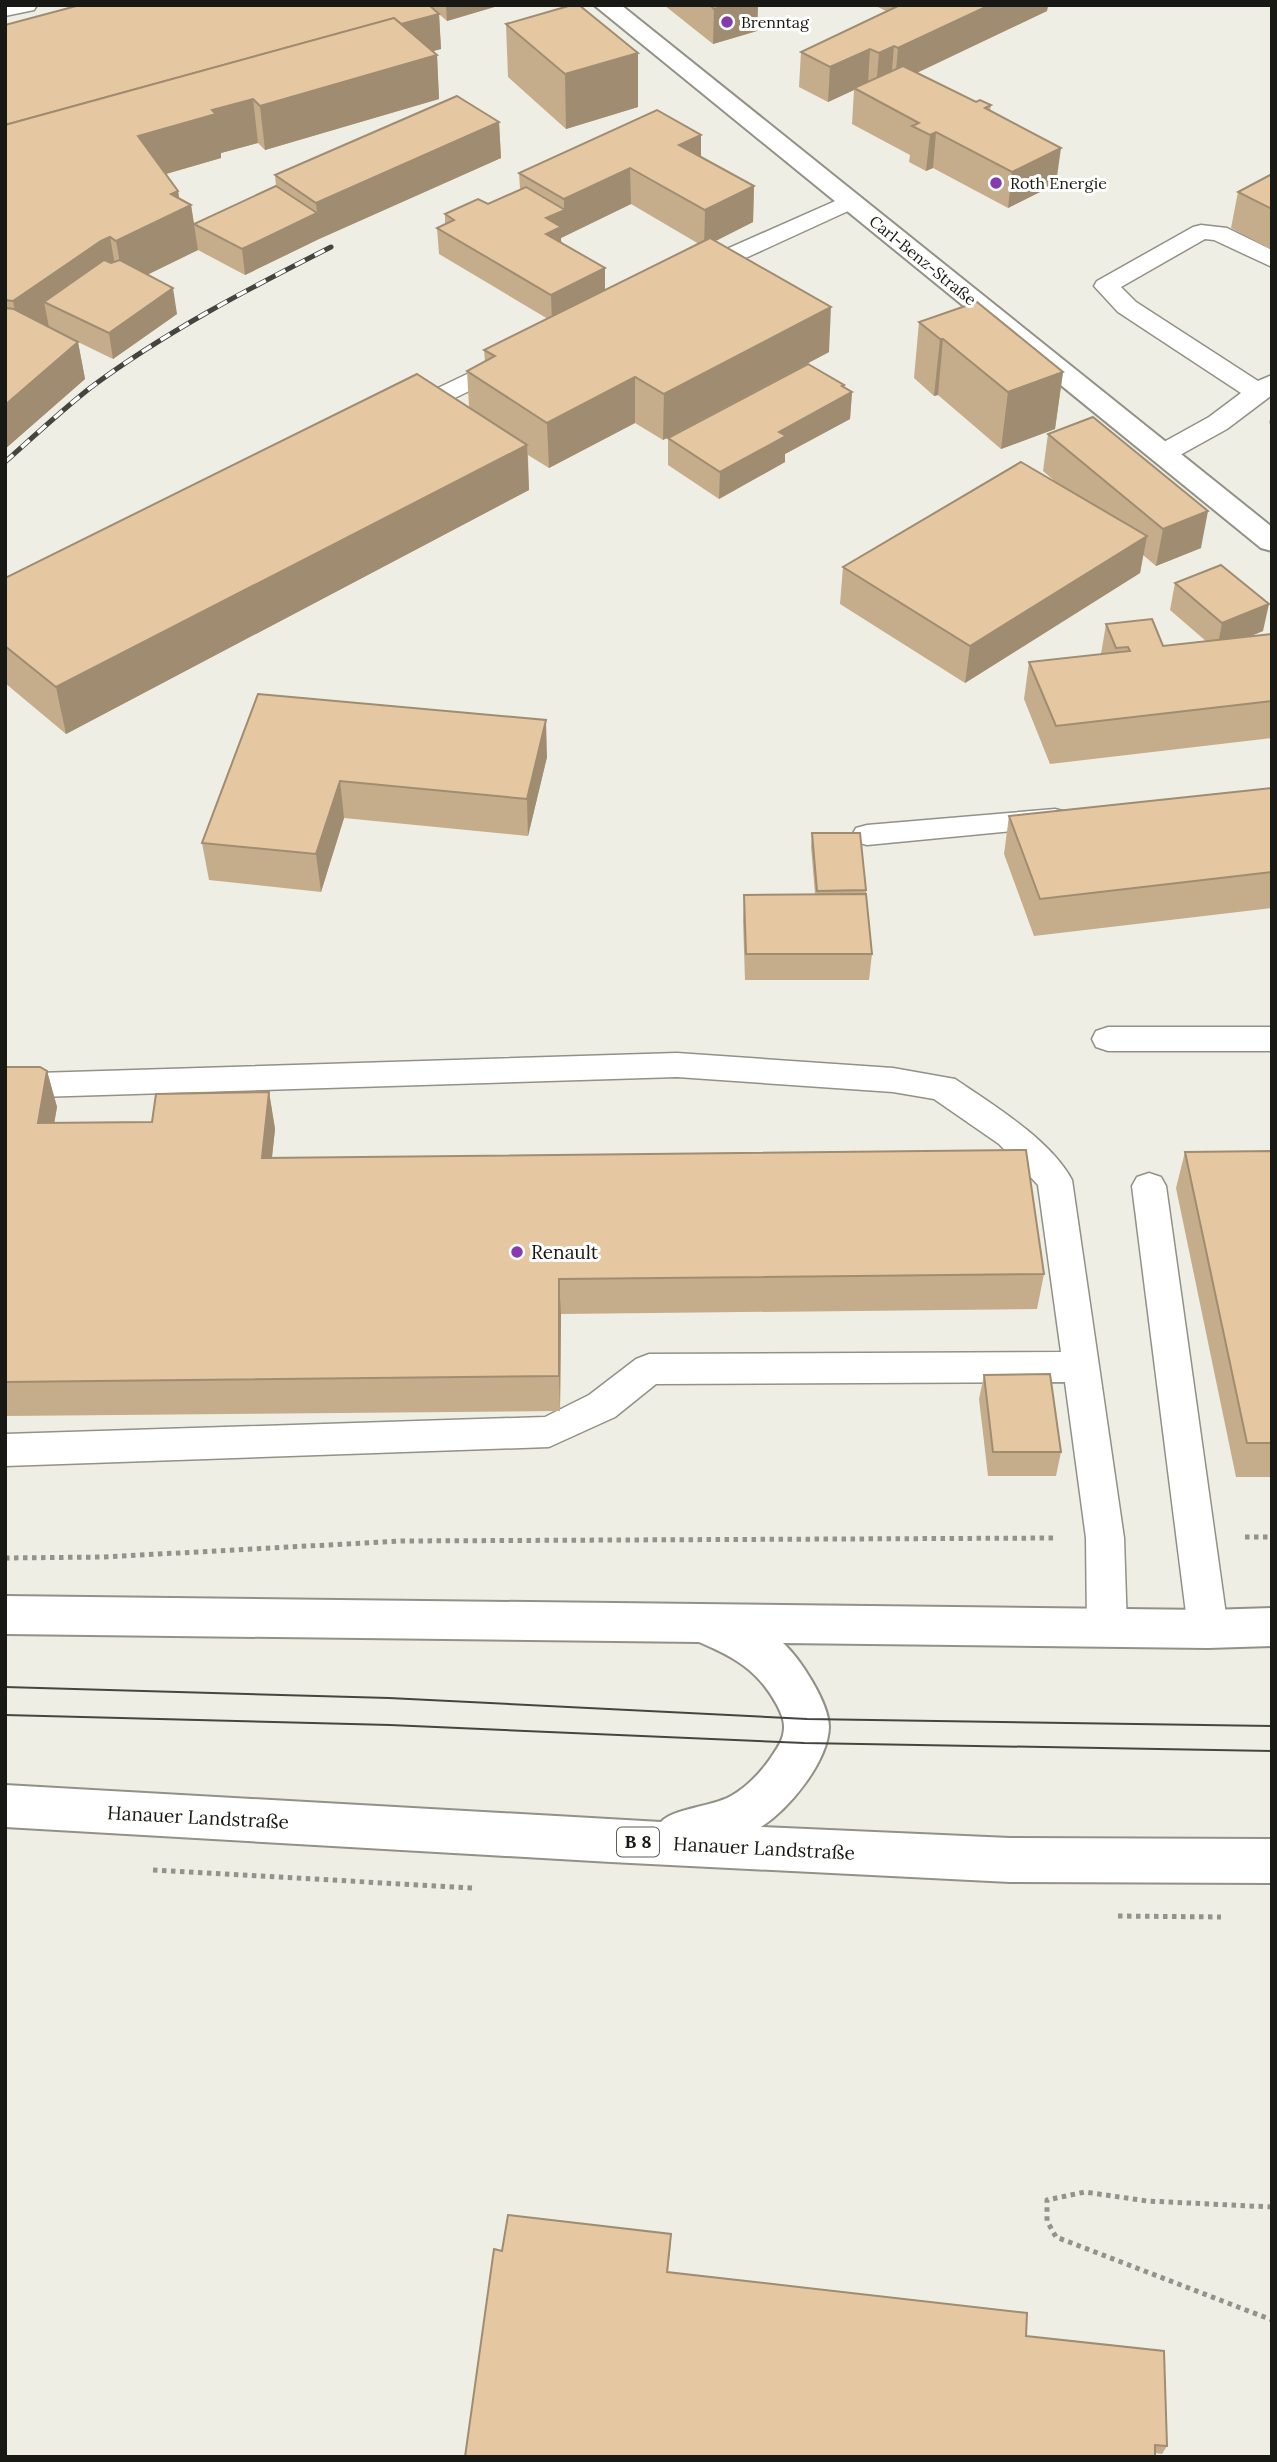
<svg xmlns="http://www.w3.org/2000/svg" width="1277" height="2462" font-family="Lora,serif">
<style>
.lines{fill:none;stroke-linecap:round;stroke-linejoin:round}
.lane-casing{stroke:#919187;stroke-width:3}
.secondary-casing{stroke:#919187;stroke-width:4}
.primary-casing{stroke:#919187;stroke-width:4}
.path{stroke:#93938c;stroke-width:5;stroke-dasharray:4.5 4.5;stroke-linecap:butt}
.lane{fill:#fff;fill-rule:evenodd}
.secondary{fill:#fff;fill-rule:evenodd}
.primary{fill:#fff;fill-rule:evenodd}
.tram{stroke:#454540;stroke-width:2}
.rail-casing{stroke:#454540;stroke-width:5}
.rail{stroke:#fffffe;stroke-width:3.5;stroke-dasharray:11;stroke-linecap:butt}
.wall{fill:#c5ac8a;fill-rule:evenodd}
.shaded-wall{fill:#a08c71}
.building{fill:#e5c8a1;stroke:#a08c71;stroke-width:2}
.poi-dot{fill:#853bad;stroke:#fffffe;stroke-width:2.5}
.labels{text-anchor:middle;stroke-width:6;stroke-linejoin:round;paint-order:stroke}
.far-poi-label{font-size:16px;fill:#181815;stroke:#fffffe;text-anchor:start}
.far-street-label{font-size:16px;fill:#181815;stroke:#fffffe}
.shield{fill:#fffffe;stroke:#5d5d5b;stroke-width:2}
.shield-label{font-size:18px;font-weight:bold;fill:#181815}
.poi-label{font-size:19px;fill:#181815;stroke:#fffffe;text-anchor:start}
.street-label{font-size:19px;fill:#181815;stroke:#fffffe}
</style>
<rect width="100%" height="100%" fill="#efeee4"/>
<g class="lines">
<g class="lane-casing">
<g id="lane">
<path d="M5,5H37L34,10L5,16Z"/>
<path d="M851,194L859,196L863,201L859,206L704,277L695,279L686,277L683,272L686,267Z"/>
<path d="M1201,225L1227,228L1272,250V267L1214,240L1205,239L1121,287L1136,302L1258,381L1272,375V395L1227,429L1171,460L1162,462L1153,460L1149,454L1153,448L1209,417L1241,393L1118,312L1094,286L1097,281L1193,227Z"/>
<path d="M509,354L518,357L522,362L518,367L414,418L405,421L396,418L392,413L396,408Z"/>
<path d="M1055,809L1066,812L1070,819L1066,826L867,845L856,842L852,835L856,828L867,825Z"/>
<path d="M1108,1027H1272V1051H1108L1096,1047L1092,1039L1096,1031Z"/>
<path d="M677,1053L893,1068L955,1079C993,1105 1050,1139 1072,1180L1124,1538L1127,1628L1121,1640L1107,1645L1093,1640L1087,1628L1086,1538L1065,1382L656,1384L615,1417L549,1447L5,1466V1434L545,1417L589,1395L636,1359L649,1354L1061,1352L1038,1185L999,1144L934,1099L893,1092L677,1077L5,1098V1074Z"/>
<path d="M1149,1173L1161,1177L1166,1186L1228,1629L1222,1641L1208,1646L1194,1641L1188,1629L1132,1186L1137,1177Z"/>
</g>
</g>
<g class="secondary-casing">
<path id="secondary" d="M594,5H621L1272,527V551L1261,548Z"/>
</g>
<g class="primary-casing">
<path id="primary" d="M5,1596L1208,1610L1272,1608V1646L1208,1648L783,1643C800,1658 829,1703 829,1727C828,1762 789,1809 761,1827L1010,1838L1272,1839V1883L1010,1882L611,1862L5,1827V1785L661,1822C674,1808 712,1807 731,1796C747,1787 760,1773 770,1759C775,1751 781,1744 783,1735C786,1723 782,1715 777,1705C758,1670 734,1657 699,1642L5,1634Z"/>
</g>
<g class="path">
<path d="M1245,1537H1272"/>
<path d="M5,1558L104,1557L401,1541L1057,1538"/>
<path d="M153,1870L473,1888"/>
<path d="M1118,1916L1221,1917"/>
<path d="M1272,2207L1147,2201L1085,2192L1047,2200V2221L1056,2237L1272,2320"/>
</g>
<use href="#lane" class="lane"/>
<use href="#secondary" class="secondary"/>
<use href="#primary" class="primary"/>
<g class="tram">
<path d="M5,1687L389,1698L807,1719L1272,1726"/>
<path d="M5,1715L390,1725L804,1743L1272,1751"/>
</g>
<g class="rail-casing">
<path id="rail" d="M5,462C33,437 61,411 90,388C165,332 248,289 331,247"/>
</g>
<use href="#rail" class="rail"/>
</g>
<g class="wall">
<path d="M80,5H501L447,21L439,14L441,49L432,51L437,55L439,99L265,150L258,143L221,153V158L166,174L178,191L179,198L191,205L194,224L276,186L275,175L499,122L501,158L319,239L245,275L198,250L147,275L177,314L113,359L78,342L85,379L5,449V25Z"/>
<path d="M664,5H758L757,31L713,44Z"/>
<path d="M874,5H1048L1047,11L917,73L976,102L991,105L990,111L1056,184L1008,208L933,168L926,171L909,162L910,155L852,124L854,90L828,102L799,87L801,52L886,11Z"/>
<path d="M506,24L638,53V107L566,129L508,77Z"/>
<path d="M701,135V157L754,186L753,222L715,241L829,352L663,440L635,423L549,468L528,455L529,490L66,734L5,683V578L469,407L467,371L485,362L484,350L548,319L439,254L437,228L445,224V214L488,204L520,189L519,173ZM631,204L699,244L605,290L561,243V238Z"/>
<path d="M1272,174V250L1231,228L1238,192Z"/>
<path d="M919,322L1063,372L1055,429L1001,449L938,395L934,396L914,378Z"/>
<path d="M844,385V388L852,392L850,419L785,454V462L719,499L668,465V438Z"/>
<path d="M1272,410V425L1269,423Z"/>
<path d="M1048,434L1201,548L1156,566L1143,555L1140,573L965,683L840,604L843,567L1058,484L1043,471Z"/>
<path d="M1175,583L1263,631L1248,637L1272,634V738L1050,764L1024,699L1029,662L1101,654L1106,624L1163,646L1207,642L1170,610Z"/>
<path d="M258,694L547,757L528,836L344,818L321,892L209,880L202,843Z"/>
<path d="M1272,788V908L1034,936L1004,854L1009,816Z"/>
<path d="M812,833L866,890L872,954L869,980H745L743,921L744,895L815,894L811,847Z"/>
<path d="M5,1067L47,1071L57,1107L54,1123L152,1122L269,1092L275,1129L272,1157L1044,1274L1037,1309L561,1314L560,1411L5,1416Z"/>
<path d="M1272,1151V1477H1236L1176,1188L1185,1152Z"/>
<path d="M984,1375L1061,1452L1056,1476H988L979,1399Z"/>
<path d="M671,2243L668,2272L1026,2336L1167,2446L1162,2454L1155,2453L502,2251Z"/>
</g>
<g class="shaded-wall">
<path d="M446,5H501L447,21Z"/>
<path d="M726,5H758L757,31L713,44L714,9Z"/>
<path d="M990,5H1048L1047,11L895,83L898,48Z"/>
<path d="M439,14L441,49L255,101L253,99L258,143L221,153V158L145,180L138,136L5,134Z"/>
<path d="M894,46L891,81L876,88L879,53Z"/>
<path d="M870,49L868,84L854,88V90L828,102L830,67Z"/>
<path d="M638,53V107L566,129L565,74Z"/>
<path d="M437,55L439,99L265,150L260,106Z"/>
<path d="M499,122L501,158L319,239L245,275L242,249L317,213L316,203Z"/>
<path d="M936,132L933,168L926,171L930,135Z"/>
<path d="M701,135V171L679,145Z"/>
<path d="M1061,148L1056,184L1008,208L1012,172Z"/>
<path d="M630,168L631,204L561,238L562,253L547,260L546,218L564,210V199Z"/>
<path d="M754,186L753,222L704,247L705,210Z"/>
<path d="M178,191L181,210L191,205L198,250L124,286L116,241L171,194Z"/>
<path d="M110,237L118,282L44,302L49,327L22,346L13,301L101,241Z"/>
<path d="M605,268V294L552,321L551,295Z"/>
<path d="M173,288L177,314L113,359L109,333Z"/>
<path d="M831,307L829,352L663,440L664,394Z"/>
<path d="M940,339H943L938,395L934,396Z"/>
<path d="M78,342L85,379L5,449V405Z"/>
<path d="M1063,372L1055,429L1001,449L1008,392Z"/>
<path d="M635,377V423L549,468L547,423Z"/>
<path d="M844,385L843,397L852,392L850,419L785,454V462L719,499L720,472L779,432Z"/>
<path d="M527,445L529,490L66,734L56,687Z"/>
<path d="M1208,511L1201,548L1156,566L1163,529Z"/>
<path d="M1147,536L1140,573L965,683L970,646Z"/>
<path d="M1269,604L1263,631L1217,650L1222,623Z"/>
<path d="M546,720L547,757L528,836L527,799Z"/>
<path d="M340,781L344,818L321,892L316,854Z"/>
<path d="M47,1071L57,1107L48,1159L38,1123Z"/>
<path d="M269,1092L275,1129L268,1194L262,1158Z"/>
<path d="M559,1279L561,1314L560,1411L559,1376Z"/>
</g>
<g class="building">
<path d="M80,5H429L439,14L401,24L394,18L5,125V25Z"/>
<path d="M572,5H579L638,53L565,74L506,24Z"/>
<path d="M710,5H726L714,9Z"/>
<path d="M900,5H990L898,48L894,46L879,53L870,49L830,67L801,52Z"/>
<path d="M394,18L437,55L260,106L253,99L212,110L216,114L138,136L178,191L171,194L191,205L116,241L110,237L101,241L13,301L5,300V125Z"/>
<path d="M903,66L976,102L980,100L991,105L985,108L1061,148L1012,172L936,132L930,135L912,126L919,123L854,88Z"/>
<path d="M457,96L499,122L316,203L275,175Z"/>
<path d="M657,110L701,135L679,145L754,186L705,210L630,168L564,199L519,173Z"/>
<path d="M1272,174V209L1238,192Z"/>
<path d="M276,186L317,213L242,249L194,224Z"/>
<path d="M526,187L565,210L546,218L561,227L546,234L605,268L551,295L437,228L454,220L445,214L478,199L488,204Z"/>
<path d="M710,238L831,307L664,394L635,377L547,423L467,371L495,356L484,350Z"/>
<path d="M104,260L111,263L120,260L173,288L109,333L44,302Z"/>
<path d="M977,302L1063,372L1008,392L943,339H940L919,322Z"/>
<path d="M5,308L14,309L78,342L5,405Z"/>
<path d="M808,364L844,385L842,386L852,392L779,432L786,436L720,472L668,438Z"/>
<path d="M417,374L527,445L56,687L5,646V578Z"/>
<path d="M1093,417L1208,511L1163,529L1048,434Z"/>
<path d="M1021,462L1147,536L970,646L843,567Z"/>
<path d="M1221,565L1269,604L1222,623L1175,583Z"/>
<path d="M1152,619L1163,646L1272,634V701L1056,726L1029,662L1130,651L1128,647L1116,648L1106,624Z"/>
<path d="M258,694L546,720L527,799L340,781L316,854L202,843Z"/>
<path d="M1272,788V872L1040,899L1009,816Z"/>
<path d="M812,833H860L866,890L817,891Z"/>
<path d="M866,894L872,954H746L744,895Z"/>
<path d="M5,1067H40L47,1071L38,1123L152,1122L156,1094L269,1092L262,1158L1026,1150L1044,1274L559,1279V1376L5,1382Z"/>
<path d="M1272,1151V1443H1247L1185,1152Z"/>
<path d="M1050,1374L1061,1452H993L984,1375Z"/>
<path d="M508,2215L671,2234L667,2272L1027,2313L1026,2336L1164,2351L1167,2446L1155,2445V2457H465L494,2249L502,2251Z"/>
</g>
<g class="poi-dot">
<circle cx="727" cy="22" r="7"/>
<circle cx="996" cy="183" r="7"/>
<circle cx="517" cy="1252" r="7"/>
</g>
<g class="labels">
<g class="far-poi-label">
<text x="741" y="28">Brenntag</text>
<text x="1010" y="189">Roth Energie</text>
</g>
<g class="far-street-label">
<text transform="translate(923 260) rotate(39)" y="6">Carl-Benz-Straße</text>
</g>
<rect class="shield" x="617" y="1827.5" width="42" height="29" rx="5"/>
<g class="shield-label">
<text x="638" y="1848">B 8</text>
</g>
<g class="poi-label">
<text x="531" y="1259">Renault</text>
</g>
<g class="street-label">
<text transform="translate(198 1817) rotate(3)" y="7">Hanauer Landstraße</text>
<text transform="translate(764 1848) rotate(3)" y="7">Hanauer Landstraße</text>
</g>
</g>
<rect width="1277" height="2462" fill="none" stroke="#181815" stroke-width="14"/>
</svg>
